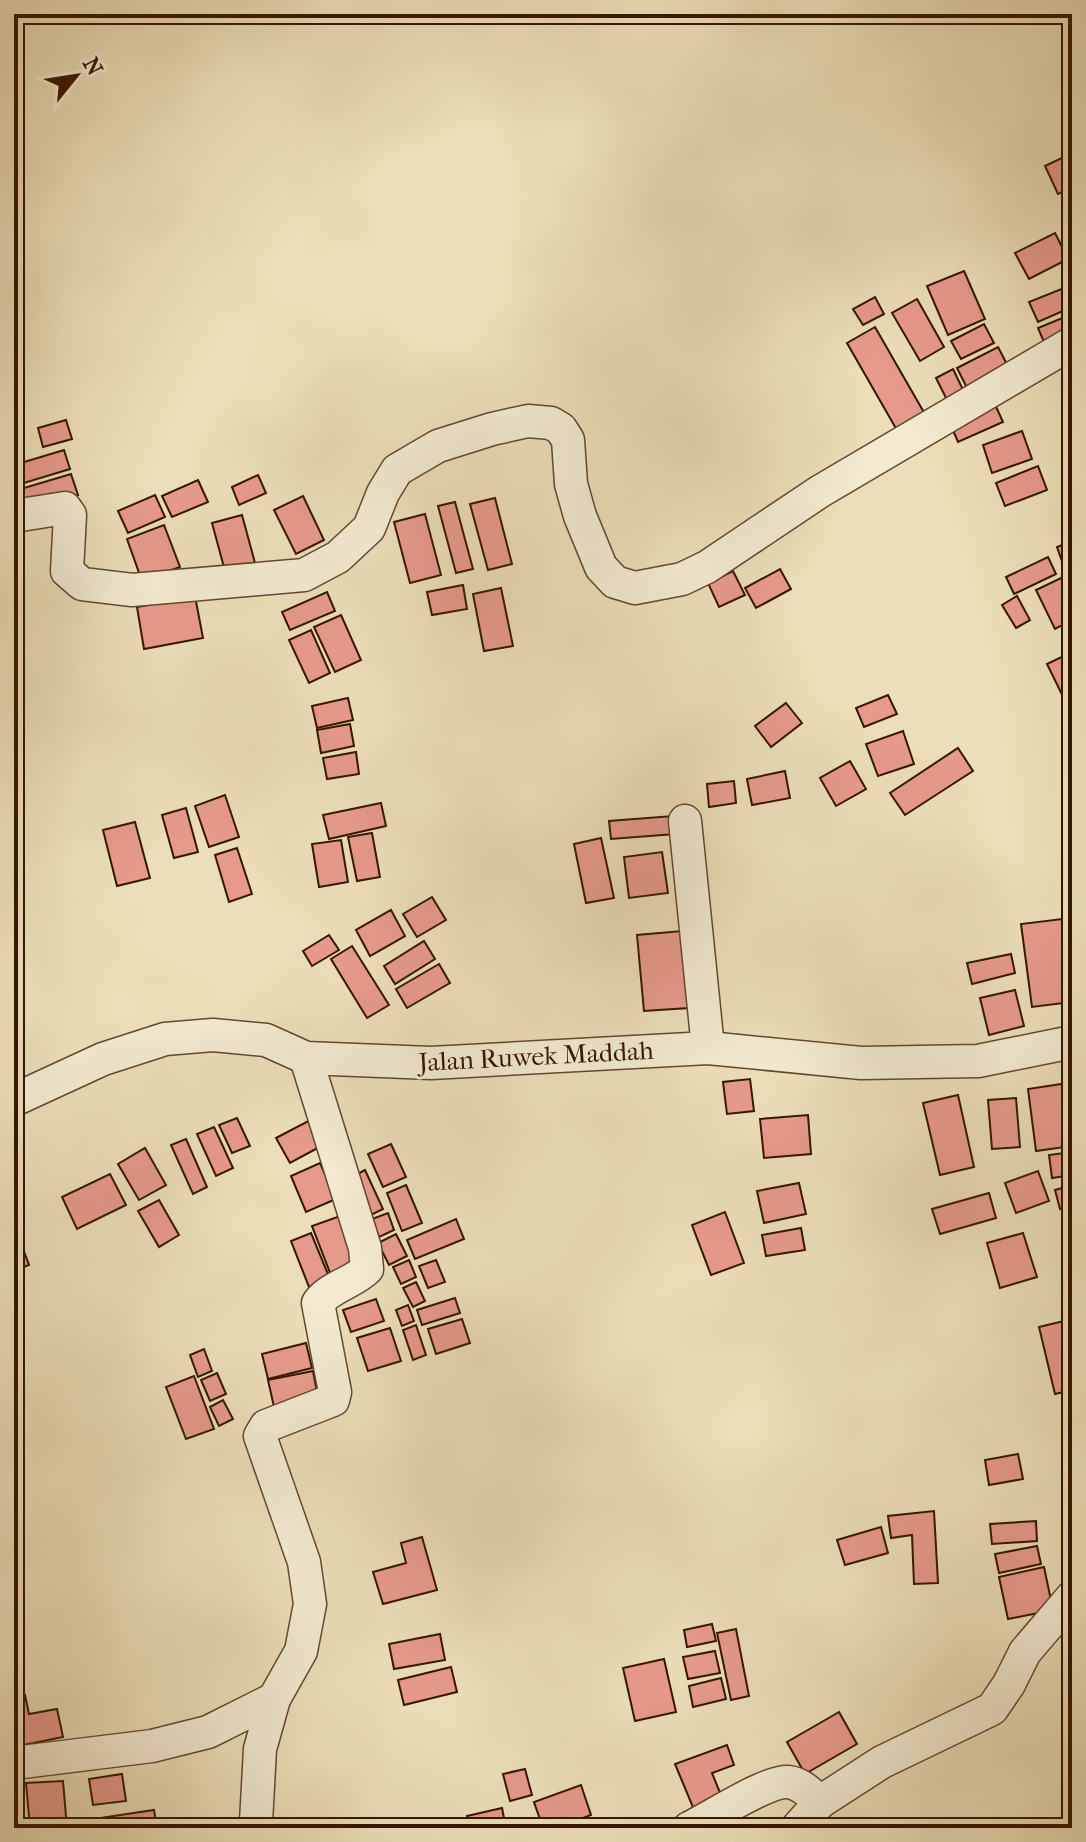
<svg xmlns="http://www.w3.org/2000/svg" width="1086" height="1842" font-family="'IM FELL French Canon',serif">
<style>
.building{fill:#e79a8c;stroke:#341600;stroke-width:2}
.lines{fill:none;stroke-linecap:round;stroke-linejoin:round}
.street-casing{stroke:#62482e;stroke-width:35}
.street{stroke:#f3ead1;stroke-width:32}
.labels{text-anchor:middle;stroke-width:6;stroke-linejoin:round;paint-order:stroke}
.street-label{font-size:26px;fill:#341600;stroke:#f3ead1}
</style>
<rect width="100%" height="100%" fill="#ecdeb8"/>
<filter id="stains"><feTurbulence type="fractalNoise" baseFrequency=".0025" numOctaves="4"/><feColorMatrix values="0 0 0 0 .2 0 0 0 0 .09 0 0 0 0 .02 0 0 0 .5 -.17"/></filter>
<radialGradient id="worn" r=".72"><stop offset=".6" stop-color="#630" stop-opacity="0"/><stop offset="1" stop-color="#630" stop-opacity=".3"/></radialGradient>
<g class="building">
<path d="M1072,153V188L1058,194L1045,166Z"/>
<path d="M1055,233L1068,259L1029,279L1015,253Z"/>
<path d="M964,271L985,319L948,335L927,286Z"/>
<path d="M1069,286L1072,294V307L1038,322L1029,302Z"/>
<path d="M875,297L884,314L863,325L853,309Z"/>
<path d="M917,299L944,347L920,361L892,313Z"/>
<path d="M1072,314V336L1046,347L1038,328Z"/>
<path d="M984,324L994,343L961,359L951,341Z"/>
<path d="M875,327L930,423L902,439L847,343Z"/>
<path d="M998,347L1010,370L968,390L957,368Z"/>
<path d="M953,369L966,396L949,404L936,378Z"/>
<path d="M993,400L1003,422L958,442L949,421Z"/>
<path d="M66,420L72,439L43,447L38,428Z"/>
<path d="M1022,431L1032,459L992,473L983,445Z"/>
<path d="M64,450L70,469L14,486V465Z"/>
<path d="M1038,466L1047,490L1005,506L996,483Z"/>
<path d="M71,474L78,495L14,513V491Z"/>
<path d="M258,475L266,493L239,505L232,487Z"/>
<path d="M198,480L208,502L172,517L162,496Z"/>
<path d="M155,495L165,517L128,533L118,511Z"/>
<path d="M303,496L324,540L296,554L274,510Z"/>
<path d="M495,498L512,564L488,570L470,504Z"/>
<path d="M455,502L473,569L456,573L438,506Z"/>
<path d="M425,514L441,575L410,583L394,522Z"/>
<path d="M242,515L255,563L225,571L212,523Z"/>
<path d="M164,525L180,567L142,581L127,539Z"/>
<path d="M1072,541V574L1067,575L1057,547Z"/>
<path d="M1048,557L1056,574L1014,594L1006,577Z"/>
<path d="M780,569L791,589L756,608L745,588Z"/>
<path d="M733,571L745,595L719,607L708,583Z"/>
<path d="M1061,578L1072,600V620L1055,629L1036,590Z"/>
<path d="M463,585L467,609L432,615L427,592Z"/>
<path d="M501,588L513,646L484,651L473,594Z"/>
<path d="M327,592L335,611L290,630L282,612Z"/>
<path d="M195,596L203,638L144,649L137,607Z"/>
<path d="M1017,596L1030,620L1016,628L1002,605Z"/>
<path d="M341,615L361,660L335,672L314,627Z"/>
<path d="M311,630L330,673L309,683L289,640Z"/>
<path d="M1072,652V715L1047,664Z"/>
<path d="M888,695L897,714L864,727L856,708Z"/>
<path d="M348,698L353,720L317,728L312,706Z"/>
<path d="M786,703L802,723L771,747L755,726Z"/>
<path d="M350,724L354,746L321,753L317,730Z"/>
<path d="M903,731L914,764L878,776L866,744Z"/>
<path d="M958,748L973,771L905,815L890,793Z"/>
<path d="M356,752L359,774L327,779L323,758Z"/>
<path d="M850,761L866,789L836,806L820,778Z"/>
<path d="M785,771L790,798L752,805L747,779Z"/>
<path d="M734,781L736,803L709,807L707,784Z"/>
<path d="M225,795L239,837L209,847L195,806Z"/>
<path d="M381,803L386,826L329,839L323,815Z"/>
<path d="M186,808L198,852L174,858L162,815Z"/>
<path d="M673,816L675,834L611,839L609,821Z"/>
<path d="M135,822L150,878L117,886L103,830Z"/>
<path d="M372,833L380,877L357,881L348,837Z"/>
<path d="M601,838L614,898L586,903L574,844Z"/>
<path d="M341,840L348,882L319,887L312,844Z"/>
<path d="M237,848L252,894L229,902L215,855Z"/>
<path d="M662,852L668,893L629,898L624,857Z"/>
<path d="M432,897L446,920L417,937L403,914Z"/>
<path d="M391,910L405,936L370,956L356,930Z"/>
<path d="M1062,919L1072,1002L1032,1007L1021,924Z"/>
<path d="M682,931L689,1008L644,1011L637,935Z"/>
<path d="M329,935L339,950L312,966L303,951Z"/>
<path d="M424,941L435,959L395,984L384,966Z"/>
<path d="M352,946L389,1005L367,1018L331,959Z"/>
<path d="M1011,954L1015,973L972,984L967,963Z"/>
<path d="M439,964L450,983L407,1008L396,989Z"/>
<path d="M1015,990L1024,1026L989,1035L980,998Z"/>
<path d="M750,1079L754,1111L727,1114L723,1082Z"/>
<path d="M1068,1083L1072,1108V1146L1036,1151L1028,1089Z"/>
<path d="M958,1095L974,1167L940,1175L923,1103Z"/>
<path d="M1016,1098L1020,1147L992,1149L988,1100Z"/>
<path d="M808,1115L811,1154L764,1158L760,1119Z"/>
<path d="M237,1118L250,1146L232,1153L219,1125Z"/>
<path d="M314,1118L327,1143L290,1163L276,1138Z"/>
<path d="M214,1127L233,1168L216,1176L197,1134Z"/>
<path d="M186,1139L207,1187L193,1194L171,1145Z"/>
<path d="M391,1144L406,1177L383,1187L368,1154Z"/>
<path d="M145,1148L166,1185L139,1200L118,1164Z"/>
<path d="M1072,1152V1175L1052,1178L1049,1155Z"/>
<path d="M320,1163L336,1199L306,1212L291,1176Z"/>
<path d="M365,1170L383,1209L371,1215L354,1176Z"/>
<path d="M1038,1171L1049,1201L1016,1213L1005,1183Z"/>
<path d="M110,1174L126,1205L77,1229L62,1197Z"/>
<path d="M799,1183L806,1214L764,1223L757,1191Z"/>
<path d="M406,1185L422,1223L402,1231L387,1193Z"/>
<path d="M1072,1185V1206L1060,1209L1055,1190Z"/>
<path d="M989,1193L996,1218L940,1234L932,1209Z"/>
<path d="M159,1200L179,1235L159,1247L138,1211Z"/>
<path d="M725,1212L744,1263L711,1275L692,1225Z"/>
<path d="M388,1213L394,1230L379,1237L372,1219Z"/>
<path d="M343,1215L363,1266L332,1278L312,1226Z"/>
<path d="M456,1219L464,1239L415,1259L407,1240Z"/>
<path d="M801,1228L805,1250L766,1256L762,1235Z"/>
<path d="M311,1233L330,1279L309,1287L291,1241Z"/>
<path d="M1023,1233L1037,1277L1000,1288L987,1243Z"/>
<path d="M396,1234L407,1256L389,1265L378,1243Z"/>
<path d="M18,1235L29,1265L14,1271V1237Z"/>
<path d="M409,1260L416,1277L401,1284L393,1267Z"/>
<path d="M436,1260L445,1282L428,1288L419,1266Z"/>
<path d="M416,1282L425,1301L413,1307L403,1288Z"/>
<path d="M455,1298L460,1313L422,1325L417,1310Z"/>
<path d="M376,1299L384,1321L351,1332L343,1310Z"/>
<path d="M408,1305L414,1321L402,1326L396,1310Z"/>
<path d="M462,1319L470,1343L436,1354L428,1329Z"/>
<path d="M1072,1319V1390L1055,1394L1039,1327Z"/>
<path d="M416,1325L426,1355L413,1360L403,1330Z"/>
<path d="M390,1328L401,1361L368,1371L357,1338Z"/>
<path d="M306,1343L312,1368L268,1379L262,1354Z"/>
<path d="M204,1349L212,1371L198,1377L190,1355Z"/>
<path d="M313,1371L318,1397L274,1407L268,1380Z"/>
<path d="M217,1373L226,1394L210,1401L201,1380Z"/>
<path d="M194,1376L214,1429L186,1439L166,1387Z"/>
<path d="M223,1400L233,1419L219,1426L210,1407Z"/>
<path d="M1018,1454L1023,1479L989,1485L985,1460Z"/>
<path d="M934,1511L938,1583L914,1584L912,1535L891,1538L888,1516Z"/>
<path d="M1036,1521L1037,1541L992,1544L990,1524Z"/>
<path d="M881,1527L888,1553L845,1565L837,1540Z"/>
<path d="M422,1537L437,1590L383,1604L373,1572L406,1563L401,1543Z"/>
<path d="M1037,1546L1041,1564L999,1573L995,1554Z"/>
<path d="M1044,1567L1053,1610L1008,1619L999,1577Z"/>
<path d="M712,1624L716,1641L687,1647L684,1630Z"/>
<path d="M736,1629L749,1696L731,1700L717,1633Z"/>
<path d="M440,1634L445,1660L394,1669L389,1644Z"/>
<path d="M715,1651L720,1673L688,1679L683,1657Z"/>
<path d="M664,1659L676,1712L635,1721L623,1668Z"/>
<path d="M451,1667L457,1692L404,1705L398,1680Z"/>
<path d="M721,1678L726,1699L693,1707L689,1686Z"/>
<path d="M25,1695L29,1714L57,1709L63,1737L14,1747V1698Z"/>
<path d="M839,1712L857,1744L805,1774L787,1742Z"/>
<path d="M727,1745L734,1765L712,1773L725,1805L697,1817L675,1764Z"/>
<path d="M525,1769L532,1795L510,1801L503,1774Z"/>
<path d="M122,1774L126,1801L93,1805L89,1779Z"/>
<path d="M63,1781L67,1828H30L26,1783Z"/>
<path d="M581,1785L591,1815L556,1828H543L534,1802Z"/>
<path d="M502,1808L506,1828H470L467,1816Z"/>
<path d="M154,1810L157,1828H102L100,1818Z"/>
</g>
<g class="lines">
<g class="street-casing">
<g id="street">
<path d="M14,516L65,508L70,515L67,571L82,584L132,590L304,575L338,557L369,528L383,493L397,470L438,446L492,429L528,421L551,423L561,429L568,440L571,484L580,516L601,567L615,582L635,588L682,579L707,567L819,492L1072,343"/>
<path d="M685,821L708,1048"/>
<path d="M14,1100L103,1059L165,1039L213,1035L266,1040L306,1058L431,1063L708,1048L861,1063L978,1061L1072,1042"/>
<path d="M14,1763L152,1746L208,1732L274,1699L301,1651L310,1604L304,1562L260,1436L266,1426L333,1400L335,1392L318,1303C329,1287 353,1283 367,1269L365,1248L306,1058"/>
<path d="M259,1828L256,1822L260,1749L274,1699"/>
<path d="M689,1828C710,1818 768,1780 788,1782C801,1783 811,1794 820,1802"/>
<path d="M797,1828L820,1802L882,1762L992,1709L1009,1684L1025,1652L1072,1597"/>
</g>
</g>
<use href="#street" class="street"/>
</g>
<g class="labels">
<g class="street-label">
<text transform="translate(536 1056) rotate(-3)" y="9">Jalan Ruwek Maddah</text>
</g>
</g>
<rect width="1086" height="1842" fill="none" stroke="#ecdeb8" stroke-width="48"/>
<rect x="16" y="16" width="1054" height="1810" fill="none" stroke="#341600" stroke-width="4"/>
<rect x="24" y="24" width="1038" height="1794" fill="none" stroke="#341600" stroke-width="2"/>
<g transform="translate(76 76) rotate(60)" stroke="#f3ead1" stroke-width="6" paint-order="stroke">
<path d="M0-6L14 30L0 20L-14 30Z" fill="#341600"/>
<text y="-12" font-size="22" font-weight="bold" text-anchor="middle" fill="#341600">N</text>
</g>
<rect width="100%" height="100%" filter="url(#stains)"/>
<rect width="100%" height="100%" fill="url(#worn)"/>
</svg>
